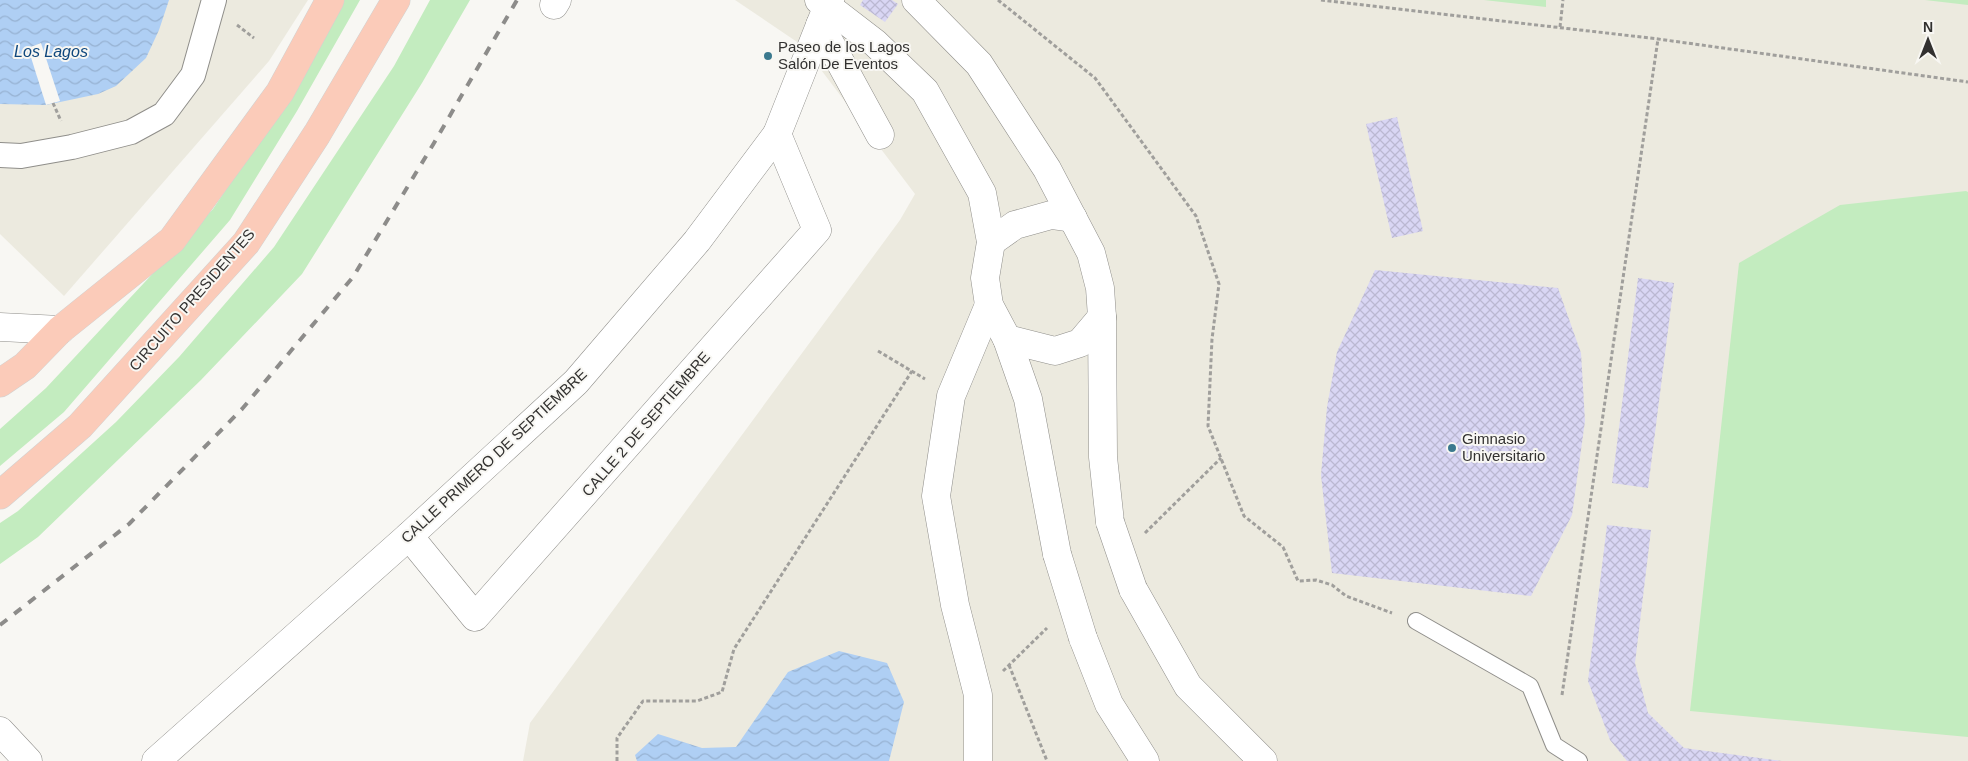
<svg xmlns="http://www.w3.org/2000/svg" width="1968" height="761" font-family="Helvetica,sans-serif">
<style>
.built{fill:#eceadf}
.grass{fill:#c3ecbf}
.water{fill:url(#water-waves)}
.pier{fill:#f8f7f3}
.building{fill:url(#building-cross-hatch)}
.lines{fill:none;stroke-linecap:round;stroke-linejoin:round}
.service-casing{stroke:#8f8e8a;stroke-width:18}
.pedestrian-casing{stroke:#8f8e8a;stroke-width:26}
.minor-casing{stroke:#8f8e8a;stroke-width:29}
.primary-casing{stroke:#d2d2d1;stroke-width:29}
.path{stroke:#a09f9c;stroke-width:3;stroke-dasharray:4 2.5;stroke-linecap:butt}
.service{stroke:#fff;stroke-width:16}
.pedestrian{stroke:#fff;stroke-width:24}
.minor{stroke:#fff;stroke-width:28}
.primary{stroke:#fbcbb9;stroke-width:28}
.rail{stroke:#8d8c8a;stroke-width:4;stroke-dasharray:9 9;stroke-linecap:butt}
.minor-bridge-casing{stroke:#8f8e8a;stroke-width:29;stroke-linecap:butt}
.minor-bridge{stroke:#fff;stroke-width:28}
.poi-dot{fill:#3b798e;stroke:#f8f7f3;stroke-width:2}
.labels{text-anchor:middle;stroke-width:4;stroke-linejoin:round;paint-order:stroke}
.poi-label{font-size:15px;fill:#323130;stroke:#f8f7f3;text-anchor:start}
.street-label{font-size:15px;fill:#323130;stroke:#f8f7f3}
.water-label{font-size:16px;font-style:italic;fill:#0e477d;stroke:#f8f7f3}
</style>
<defs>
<pattern id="water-waves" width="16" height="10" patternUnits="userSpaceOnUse" patternTransform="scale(1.25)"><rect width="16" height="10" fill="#afcff4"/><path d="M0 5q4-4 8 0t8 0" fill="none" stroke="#97b2d2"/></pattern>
<pattern id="building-cross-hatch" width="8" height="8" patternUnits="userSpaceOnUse" patternTransform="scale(1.25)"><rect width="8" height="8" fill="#d9d6f4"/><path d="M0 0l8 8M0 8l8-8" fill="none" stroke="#bbb8d2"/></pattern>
</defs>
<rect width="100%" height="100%" fill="#f8f7f3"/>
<g class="built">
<path d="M0,0H308L269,61L64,296L0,234Z"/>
<path d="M735,0H1968V761H523L530,723L900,220L915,194L803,46Z"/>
</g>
<g class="grass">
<path d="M344,0H360L297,111L230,220L64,412L0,466V429L46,388L213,209L284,103Z"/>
<path d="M430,0H470L422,83L302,274L201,380L38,537L0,564V523L18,511L116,422L179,357L274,247L394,66Z"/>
<path d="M1484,0H1546V7Z"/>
<path d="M1925,0H1968V5Z"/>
<path d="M1966,191L1968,192V737L1690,711L1739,263L1840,205Z"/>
</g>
<g class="water">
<path d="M0,0H169L159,30L146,58L116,86L98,94L46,105L0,104Z"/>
<path d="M839,651L887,663L904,702L889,761H637L635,755L658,734L702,748L736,747L788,672Z"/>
</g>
<path class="pier" d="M41,43L60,101L46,105L28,48Z"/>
<g class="building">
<path d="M863,0H892L898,4L885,22L860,5Z"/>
<path d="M1397,117L1423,231L1392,238L1366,124Z"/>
<path d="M1375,270L1558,288L1581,353L1585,421L1572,515L1531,596L1332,573L1321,475L1327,407L1337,352Z"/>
<path d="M1638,278L1674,283L1648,488L1612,483Z"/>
<path d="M1607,525L1651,530L1635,663L1648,713L1684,748L1782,761H1627L1610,740L1588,681Z"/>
</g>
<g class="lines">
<g class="service-casing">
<path id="service" d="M1416,621L1530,686L1554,745L1579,761"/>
</g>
<g class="pedestrian-casing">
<path id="pedestrian" d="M0,155L21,156L72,147L131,132L164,114L193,75L214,0"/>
</g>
<g class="minor-casing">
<g id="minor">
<path d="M819,0L875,43L925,91L982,193L991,242L985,278L989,305L1007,339L1028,399L1057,554"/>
<path d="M916,0L979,64L1047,169L1091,253L1100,288L1102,317L1103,457L1110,522"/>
<path d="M554,5L557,0"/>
<path d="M820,25L880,135"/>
<path d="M991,242L1015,225L1051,215L1073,218"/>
<path d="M0,327L60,330"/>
<path d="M1007,339L1055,351L1080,343L1102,317"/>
<path d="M409,536L475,617L817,230L777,134"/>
<path d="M1133,589L1188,686L1263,761"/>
<path d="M1083,638L1109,704L1145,761"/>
<path d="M0,731L28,761"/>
<path d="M156,761L409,536L576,382L697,241L777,134L830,0"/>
<path d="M978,761V695L955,605L936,496L951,396L989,305"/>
</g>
</g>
<g class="primary-casing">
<g id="primary">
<path d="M0,383L25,366L60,330L172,240L280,92L330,0"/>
<path d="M0,495L80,426L246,243L317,134L396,0"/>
</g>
</g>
<g class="path">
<path d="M998,0L1095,78L1196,216L1219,284L1212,339L1208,426L1244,516L1283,547L1298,581L1316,580L1332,585L1346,596L1392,613"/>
<path d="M1321,0L1658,39L1968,82"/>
<path d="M237,25L254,38"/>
<path d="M1560,27L1563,0"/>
<path d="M53,103L61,121"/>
<path d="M878,351L925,379"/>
<path d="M1145,533L1221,458"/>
<path d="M1009,665L1047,761"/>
<path d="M1003,671L1047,628"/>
<path d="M1562,695L1658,39"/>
<path d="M617,761V738L643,701H697L722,692L734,649L912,371"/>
</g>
<use href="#service" class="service"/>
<use href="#pedestrian" class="pedestrian"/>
<use href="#minor" class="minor"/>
<use href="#primary" class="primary"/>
<path class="rail" d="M0,625L129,524L242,409L353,277L434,143L517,0"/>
<g class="minor-bridge-casing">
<g id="minor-bridge">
<path d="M1110,522L1133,589"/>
<path d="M1057,554L1083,638"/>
</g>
</g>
<use href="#minor-bridge" class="minor-bridge"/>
</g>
<g class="poi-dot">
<circle cx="768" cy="56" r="5"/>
<circle cx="1452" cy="448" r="5"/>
</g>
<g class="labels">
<g class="poi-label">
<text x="778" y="52">Paseo de los Lagos<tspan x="778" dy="17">Salón De Eventos</tspan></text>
<text x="1462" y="444">Gimnasio<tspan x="1462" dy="17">Universitario</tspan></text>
</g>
<g class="street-label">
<text transform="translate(192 300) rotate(-49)" y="5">CIRCUITO PRESIDENTES</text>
<text transform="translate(646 424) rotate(-49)" y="5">CALLE 2 DE SEPTIEMBRE</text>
<text transform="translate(494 456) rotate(-43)" y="5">CALLE PRIMERO DE SEPTIEMBRE</text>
</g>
<g class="water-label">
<text x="51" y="57">Los Lagos</text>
</g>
</g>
<g transform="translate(1928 40)" stroke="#f8f7f3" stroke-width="4" paint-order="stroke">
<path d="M0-4L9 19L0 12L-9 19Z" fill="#323130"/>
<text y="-8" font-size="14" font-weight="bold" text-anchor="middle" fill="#323130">N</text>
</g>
</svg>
